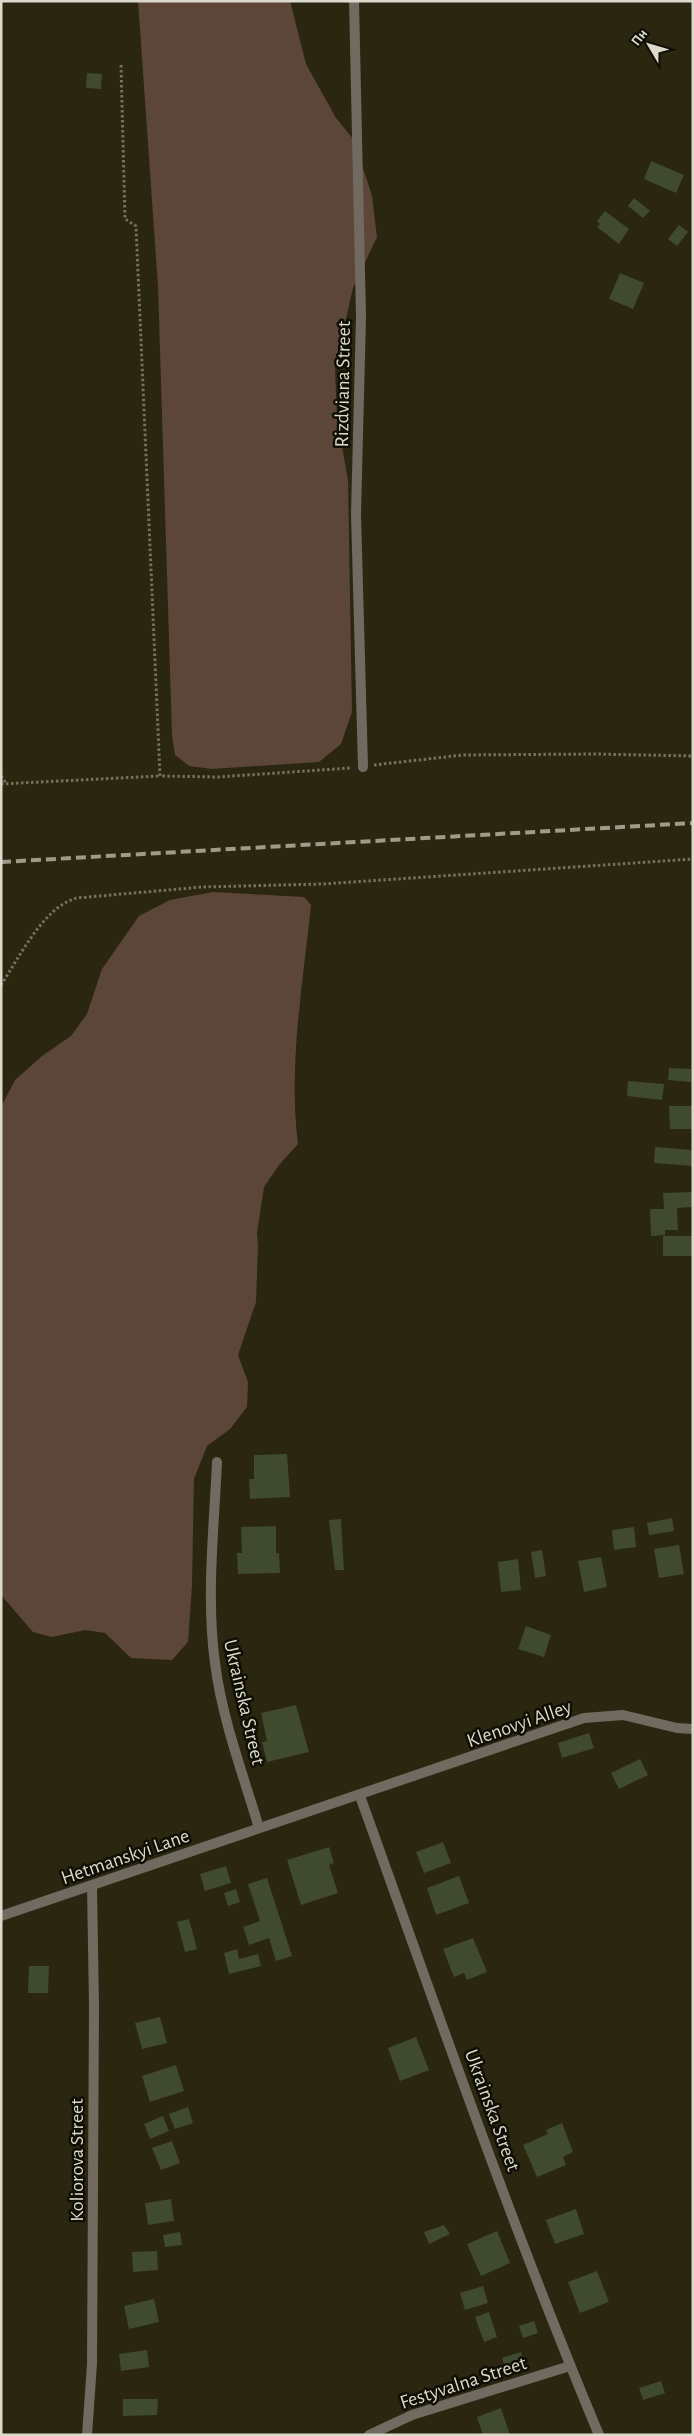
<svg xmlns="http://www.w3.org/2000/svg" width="694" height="2436" font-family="'Alegreya Sans',sans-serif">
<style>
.green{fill:#5c4539}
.building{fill:#404a2f}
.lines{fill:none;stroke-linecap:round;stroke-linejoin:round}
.path{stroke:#74715d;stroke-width:3;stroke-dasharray:2.5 2.5;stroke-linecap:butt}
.minor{stroke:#716a61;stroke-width:10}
.rail{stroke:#9e9b8a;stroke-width:4;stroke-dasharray:10 5;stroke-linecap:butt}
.labels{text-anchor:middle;stroke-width:5;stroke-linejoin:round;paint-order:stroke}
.street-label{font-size:20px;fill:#dcdacc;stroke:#100f06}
</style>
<rect width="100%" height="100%" fill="#2a260f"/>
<g class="green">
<path d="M138,1H290L306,64L336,118L354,140L372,196L377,237L353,288L335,367L337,416L348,481L352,712L341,744L319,762L212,769L189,766L175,755L172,735L158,286Z"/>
<path d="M213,892L304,897L311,905C303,984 288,1065 298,1144L279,1165L264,1187L257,1233L258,1246L256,1302L238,1355L248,1382L247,1407L230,1429L207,1446L194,1479L192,1585L188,1642L172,1660L131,1658L105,1633L85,1630L52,1637L33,1632L1,1595V1107L15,1080L42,1056L71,1036L87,1014L102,969L139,916L170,900Z"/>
</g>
<g class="building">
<path d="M87,73L102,74L101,89L86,88Z"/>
<path d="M651,161L684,175L676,193L644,179Z"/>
<path d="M634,198L650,211L643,218L628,206Z"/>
<path d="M605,211L629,229L619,244L597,227L600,224L597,221Z"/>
<path d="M679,225L688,232L677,246L668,239Z"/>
<path d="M620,273L644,283L633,309L609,299Z"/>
<path d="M669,1068L691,1069V1082L668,1080Z"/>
<path d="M628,1081L664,1084L662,1100L627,1096Z"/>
<path d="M669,1106H692V1129H670Z"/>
<path d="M655,1147L693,1150V1166L654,1163Z"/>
<path d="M692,1192V1207L677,1208L678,1230H665V1235L651,1236L650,1209H664L663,1193Z"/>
<rect x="663" y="1236" width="29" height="20"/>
<path d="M287,1454L290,1497L250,1499L249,1479H254V1455Z"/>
<path d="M672,1518L674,1531L649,1535L647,1523Z"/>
<path d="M341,1519L344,1570H335L329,1520Z"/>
<path d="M276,1526V1553H279L280,1573L238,1574L237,1553H242L241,1527Z"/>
<path d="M634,1527L636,1547L614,1550L612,1530Z"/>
<path d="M679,1545L684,1574L659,1578L654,1549Z"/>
<path d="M542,1550L546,1576L535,1578L531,1552Z"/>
<path d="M601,1557L607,1587L584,1592L578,1561Z"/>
<path d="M518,1559L521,1590L501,1592L498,1562Z"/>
<path d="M526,1626L551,1635L544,1657L518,1649Z"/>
<path d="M296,1705L309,1752L267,1762L262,1742L267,1741L261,1713Z"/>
<path d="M589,1733L594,1748L562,1758L558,1743Z"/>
<path d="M640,1759L648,1775L619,1789L611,1773Z"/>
<path d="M443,1842L451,1863L424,1873L416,1852Z"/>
<path d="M329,1847L334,1863L329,1865L338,1893L301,1905L287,1860Z"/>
<path d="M226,1866L231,1883L205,1891L200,1874Z"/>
<path d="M459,1876L469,1903L436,1915L427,1888Z"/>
<path d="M267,1878L292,1956L276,1961L269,1938L249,1945L243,1927L260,1921L248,1884Z"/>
<path d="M236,1889L240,1902L228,1906L224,1893Z"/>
<path d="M189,1919L197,1949L185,1952L177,1922Z"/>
<path d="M473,1938L487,1972L467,1980L464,1973L454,1977L443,1949Z"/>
<path d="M237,1949L239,1959L258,1954L261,1966L229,1974L224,1953Z"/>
<path d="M29,1966H49L48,1993H28Z"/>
<path d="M160,2017L167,2043L142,2049L135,2023Z"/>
<path d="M416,2037L429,2070L400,2081L388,2048Z"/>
<path d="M176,2065L184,2091L150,2102L142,2076Z"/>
<path d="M188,2107L193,2123L175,2129L169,2114Z"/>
<path d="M163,2116L169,2131L150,2139L144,2124Z"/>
<path d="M562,2123L573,2152L563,2157L566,2165L537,2177L523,2145L548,2134L546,2130Z"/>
<path d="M172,2141L180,2163L161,2170L152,2148Z"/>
<path d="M171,2199L174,2221L148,2225L145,2203Z"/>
<path d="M576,2209L584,2234L555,2244L546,2220Z"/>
<path d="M444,2225L450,2234L429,2244L424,2232Z"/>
<path d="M497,2231L510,2263L481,2276L467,2244Z"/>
<path d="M180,2232L182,2245L165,2247L163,2235Z"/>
<path d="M157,2251L158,2270L133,2272L132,2252Z"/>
<path d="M597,2271L609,2302L580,2313L568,2282Z"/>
<path d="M483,2286L488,2303L465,2310L460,2293Z"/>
<path d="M154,2299L159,2322L129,2329L124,2306Z"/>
<path d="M489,2312L497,2337L484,2342L475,2317Z"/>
<path d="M534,2321L538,2333L523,2338L519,2326Z"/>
<path d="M147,2350L149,2367L121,2371L119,2354Z"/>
<path d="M521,2352L526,2369L507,2374L502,2358Z"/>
<path d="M661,2381L665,2393L643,2400L639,2388Z"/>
<path d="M123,2399H158L157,2415L123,2416Z"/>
<path d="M501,2408L510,2435H483L477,2417Z"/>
</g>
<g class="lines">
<g class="path">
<path d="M121,65L125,219L136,226L160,776L218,777L350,768"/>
<path d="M374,765L463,755L595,754L693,756"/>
<path d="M1,776L6,783"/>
<path d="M1,784L160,776"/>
<path d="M1,985C19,958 44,906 77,898L202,887L323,884L693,859"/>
</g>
<g class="minor">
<path d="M354,1L361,316L356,514L363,767"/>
<path d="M217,1462C214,1529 206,1597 215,1663C222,1719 243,1774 259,1828"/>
<path d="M360,1796C437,2010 511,2225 599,2435"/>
<path d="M1,1916L584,1718L623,1715L677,1728L693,1729"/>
<path d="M87,2435L92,2364L94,2006L92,1886"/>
<path d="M369,2435L412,2415L570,2366"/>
</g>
<path class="rail" d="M1,862L693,823"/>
</g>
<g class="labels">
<g class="street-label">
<text transform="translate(342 384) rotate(-89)" y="7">Rizdviana Street</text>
<text transform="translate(245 1702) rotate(77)" y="7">Ukrainska Street</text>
<text transform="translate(519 1723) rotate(-19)" y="7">Klenovyi Alley</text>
<text transform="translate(125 1856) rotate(-19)" y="7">Hetmanskyi Lane</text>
<text transform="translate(493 2110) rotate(70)" y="7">Ukrainska Street</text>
<text transform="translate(76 2160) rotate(-90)" y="7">Koliorova Street</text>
<text transform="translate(463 2382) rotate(-18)" y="7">Festyvalna Street</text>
</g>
</g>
<rect width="694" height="2436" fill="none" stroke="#dcdacc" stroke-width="5"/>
<g transform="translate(649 45) rotate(308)" stroke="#100f06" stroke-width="4" paint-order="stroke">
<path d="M0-4L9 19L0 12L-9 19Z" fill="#dcdacc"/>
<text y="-8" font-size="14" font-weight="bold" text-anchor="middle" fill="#dcdacc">Пн</text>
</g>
</svg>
